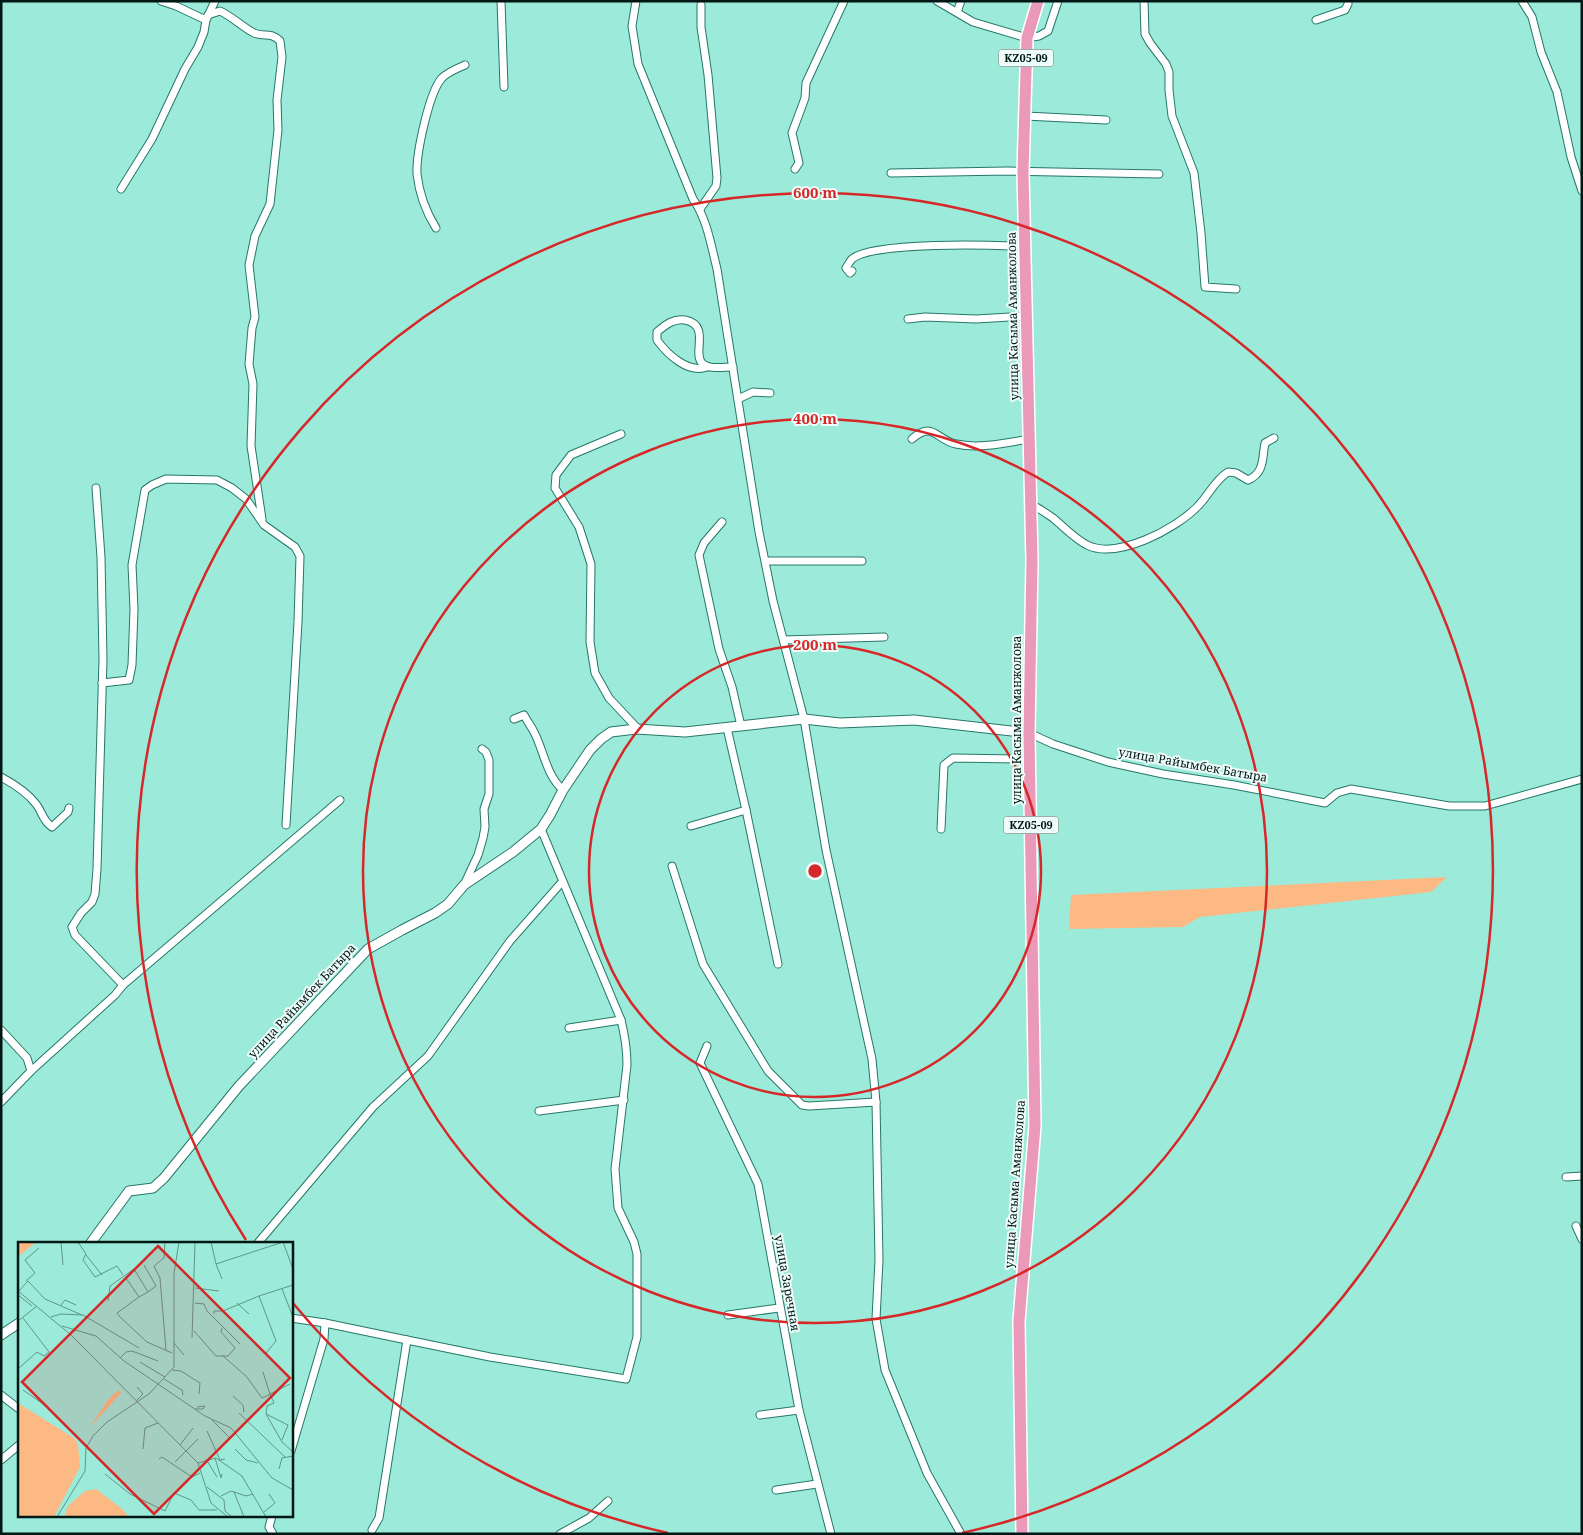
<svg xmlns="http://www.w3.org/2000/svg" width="1583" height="1535" font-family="'Noto Serif',serif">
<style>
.green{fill:#fcb984}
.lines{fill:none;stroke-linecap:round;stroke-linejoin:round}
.minor-casing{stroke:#25776a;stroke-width:9}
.tertiary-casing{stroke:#25776a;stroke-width:11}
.primary-casing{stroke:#fff;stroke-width:14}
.minor{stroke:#fff;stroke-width:7}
.tertiary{stroke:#fff;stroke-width:9}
.primary{stroke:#eb99b8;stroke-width:11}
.ring{fill:none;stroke:#d62828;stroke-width:2.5}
.labels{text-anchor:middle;stroke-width:4;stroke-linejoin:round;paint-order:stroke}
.shield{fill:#effdfa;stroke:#485c58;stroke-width:1}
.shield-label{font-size:11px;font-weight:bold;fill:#011713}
.street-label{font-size:12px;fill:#011713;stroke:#effdfa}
.inset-road{fill:none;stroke:#5e968a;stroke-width:1}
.view{fill:#d62828;fill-opacity:0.15;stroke:#d62828;stroke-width:2.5}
.inset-edge{fill:none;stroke:#011713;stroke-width:2.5}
.centre{fill:#d62828;stroke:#effdfa;stroke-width:2.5}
.ring-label{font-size:15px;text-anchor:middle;font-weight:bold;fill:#d62828;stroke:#effdfa;stroke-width:4;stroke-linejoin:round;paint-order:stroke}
</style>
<rect width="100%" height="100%" fill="#9cebda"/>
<path class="green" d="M1447,877L1431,892L1200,917L1183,927L1069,929L1071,895Z"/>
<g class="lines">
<g class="minor-casing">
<g id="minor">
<path d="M161,1L176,6L206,20L215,1"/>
<path d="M501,1L504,87"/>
<path d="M636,1L632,26L638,64L693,199C707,219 711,245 717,269L759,532L773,601L804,719L826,850L872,1059L876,1102L879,1260L876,1319L885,1370L927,1473L961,1534"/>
<path d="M937,1L973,22L1027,38L1039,36L1048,31L1058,1"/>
<path d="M1144,1L1145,34L1150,43L1166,64L1169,72V90L1172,116L1194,173L1201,233L1205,287L1236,289"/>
<path d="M1522,1L1532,17L1541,52L1557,92L1571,157L1582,191"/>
<path d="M957,12L961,1"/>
<path d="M208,15L220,11C233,17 242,27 254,33C265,38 270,31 280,41L282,57L277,100L278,130L270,204L255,236L249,265L255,317L252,328L249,364L253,384L251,446L262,519"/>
<path d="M1316,20L1345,10L1348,4"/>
<path d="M1025,116L1106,120"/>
<path d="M795,169L799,163L792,133L805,98L806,83L844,1"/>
<path d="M891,173L1007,171L1159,174"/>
<path d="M121,189L152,139L185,69L198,47L204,32L206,20"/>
<path d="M700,209L716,186L717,178L708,75L701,27V5"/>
<path d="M436,228C426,212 419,192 417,174C416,154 429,92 442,78C448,72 458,68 465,65"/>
<path d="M852,271L850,273L846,268C848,265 850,261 852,259C871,242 996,244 1025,247"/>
<path d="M908,319L925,317L976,319L1026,316"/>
<path d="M707,367C688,374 667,354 657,340V332C665,325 674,318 685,320C711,325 692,353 702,363C709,370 723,367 733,367"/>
<path d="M738,399L753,392L770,393"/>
<path d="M621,434L571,455L556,475L555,488L579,527L591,564L590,642L595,673L609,698L638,729"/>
<path d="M912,439C933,420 936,440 956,444C979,449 1006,443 1029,439"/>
<path d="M96,488L101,557L103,659L97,869L95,894L92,902L81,913L72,927L75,935L123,985"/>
<path d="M1031,504C1038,508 1046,513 1053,518C1064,527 1074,538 1087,545C1117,560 1176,529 1198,506C1209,495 1214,481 1228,472L1236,473L1248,480C1265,473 1262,457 1265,443L1274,438"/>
<path d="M722,522L704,543L699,555L719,649L732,687L741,726"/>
<path d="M766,561H862"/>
<path d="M784,640L884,637"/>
<path d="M102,683L129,680L132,665L134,609L132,565L145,490L152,485L166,479L217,480L232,488L246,499L264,525L295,547L300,556L298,622L286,825"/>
<path d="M514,719L524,715C527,721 531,726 534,732C544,751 546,775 563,790"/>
<path d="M727,728L746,810L778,964"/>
<path d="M1029,733L1053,744L1108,762L1163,774L1234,785L1325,803L1337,793L1351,789L1449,806H1485L1582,779"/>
<path d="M1,777C14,784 27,792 36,804C43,813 42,820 52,827L68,812L69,808"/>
<path d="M691,826L746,810"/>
<path d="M941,829L944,765L953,758L1017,759L1030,762"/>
<path d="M672,866L703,964L768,1071L802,1105L809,1106L876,1102"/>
<path d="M464,885L478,855L483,838L485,827L484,809L489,794V760L486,752L482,749"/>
<path d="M569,1028L621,1020"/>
<path d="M1,1030L27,1058L31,1071"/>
<path d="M707,1046L700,1063L758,1184L799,1410L831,1534"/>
<path d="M1,1102L31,1071L115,995L123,985L340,800"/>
<path d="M539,1111L624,1100"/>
<path d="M1566,1177L1582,1176"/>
<path d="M1576,1226L1582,1239"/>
<path d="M257,1244L373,1107L428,1056L510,941L562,882"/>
<path d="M728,1315L779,1308"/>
<path d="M291,1318L325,1323"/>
<path d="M1,1395L19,1409"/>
<path d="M760,1415L799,1410"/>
<path d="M291,1451L324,1339L325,1323L407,1340"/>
<path d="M1,1460L19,1445"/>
<path d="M776,1490L817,1484"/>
<path d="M272,1516L269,1527L273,1534"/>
<path d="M372,1530L379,1518L407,1340L490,1357L626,1379L637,1337V1254L634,1242L618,1208L615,1169L627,1065C627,1050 625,1036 621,1020L541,829"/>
<path d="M560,1534L589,1518L608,1501"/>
</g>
</g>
<g class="tertiary-casing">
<g id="tertiary">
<path d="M90,1244L129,1191L153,1188L164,1178L239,1086L368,949L402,930L435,913L448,904L464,885L513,852L541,829L550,815L563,790L590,750L601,739L611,732L636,729L685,732L804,719L840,723L914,720L1029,733"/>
<path d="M1,1335L19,1323"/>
</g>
</g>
<g class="primary-casing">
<path id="primary" d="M1022,1534L1019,1321L1035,1126L1029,733L1032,560L1023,172L1027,38L1038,1"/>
</g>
<use href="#minor" class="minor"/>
<use href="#tertiary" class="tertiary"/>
<use href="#primary" class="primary"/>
</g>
<g class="ring">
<circle cx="815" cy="871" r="226"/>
<circle cx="815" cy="871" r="452"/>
<path d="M668 1533A678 678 0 0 1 292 1302M246 1240A678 678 0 1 1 962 1533"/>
</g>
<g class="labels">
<g class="shield">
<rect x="998.5" y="49.5" width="55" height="17" rx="4"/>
<rect x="1003.5" y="816.5" width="55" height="17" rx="4"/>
</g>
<g class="shield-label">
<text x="1026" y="62">KZ05-09</text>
<text x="1031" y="829">KZ05-09</text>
</g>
<g class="street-label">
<text transform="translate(1013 316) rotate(-91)" y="4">улица Касыма Аманжолова</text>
<text transform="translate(1017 720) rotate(-90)" y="4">улица Касыма Аманжолова</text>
<text transform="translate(1193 765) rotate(10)" y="4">улица Райымбек Батыра</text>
<text transform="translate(302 1001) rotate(-47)" y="4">улица Райымбек Батыра</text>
<text transform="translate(1015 1184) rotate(-86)" y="4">улица Касыма Аманжолова</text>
<text transform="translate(787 1283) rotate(80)" y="4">улица Заречная</text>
</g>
</g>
<g transform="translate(18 1242)">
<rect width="275" height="275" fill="#9cebda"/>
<path d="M1,0L17,1L18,0L0,15ZM100,148L103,151L72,185L90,158ZM0,161L56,196L60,202L62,225L36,275H0ZM78,247L104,267L111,275H46L50,264L67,249Z" fill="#fcb984"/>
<path class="inset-road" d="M43,0L45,23M60,0L68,12L65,18L77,35L99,24L105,33M147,0L146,16L136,24L142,36L148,108M193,0L198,22L259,2M259,2L265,0L275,27M68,13L84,33M198,22L204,37M126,23L138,44L130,50M108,36L121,55L99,71L102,75L129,100L154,111M8,39L17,31L7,18L21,6M177,46L201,49M264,47L275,75M0,49L53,93L180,221L193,261L210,275M1,49L10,39L27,57L64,73M0,53L14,64M90,59L92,44L116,27L130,50L121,55M177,61L186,62L189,69L222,102M219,61L231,72M43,63L47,58L58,63M196,72V69H205L241,54M33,75L43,72L65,73L121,106M0,79L19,64M44,84L78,94L106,119L187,174L213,186L254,236L275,248M176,89L198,114H210L217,106L203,90L204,86M174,96L177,0M156,101L166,113M248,111L258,99L241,54L275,43M205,114L228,134L244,156L253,152M102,116L108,110L114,109L140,119M122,120L147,135M0,127L19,110L26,114L31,110L5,76M154,128L163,129L182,141L181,152M245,130L252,152M146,137L164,148L165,153M5,148L31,166M215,154L225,163L226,170M118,159L125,152L119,145M177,167H185L187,164L179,165M221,171L268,216M248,172L249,164L256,161L252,152L272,142M194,178L211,195M189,189L202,218L207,217M264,198L270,183L248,172L264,200L275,210M162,203L175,186M125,207L127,186L140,181M217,207L228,218L240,221M197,216L203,236L204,232M141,217L144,215L174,235L182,231M188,217L199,235M157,220L180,197M180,221L198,216L224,234L248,275M261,227L264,216L275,214M87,232L112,252L147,269L156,251L173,258L181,268H199M189,245L206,258L207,269L214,275M216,250L226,275M203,254L213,249L228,254L235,252M246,270L257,261L251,252M39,275L67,229L68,206L75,194L89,180L131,152L156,125V31L161,0"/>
<path class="view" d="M140,4L272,136L136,272L4,140Z"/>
<rect width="275" height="275" class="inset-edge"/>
</g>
<circle cx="815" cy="871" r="8" class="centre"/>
<g class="ring-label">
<text x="815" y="198">600 m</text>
<text x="815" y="424">400 m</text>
<text x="815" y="650">200 m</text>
</g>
<rect width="1583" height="1535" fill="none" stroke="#011713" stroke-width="5"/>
</svg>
